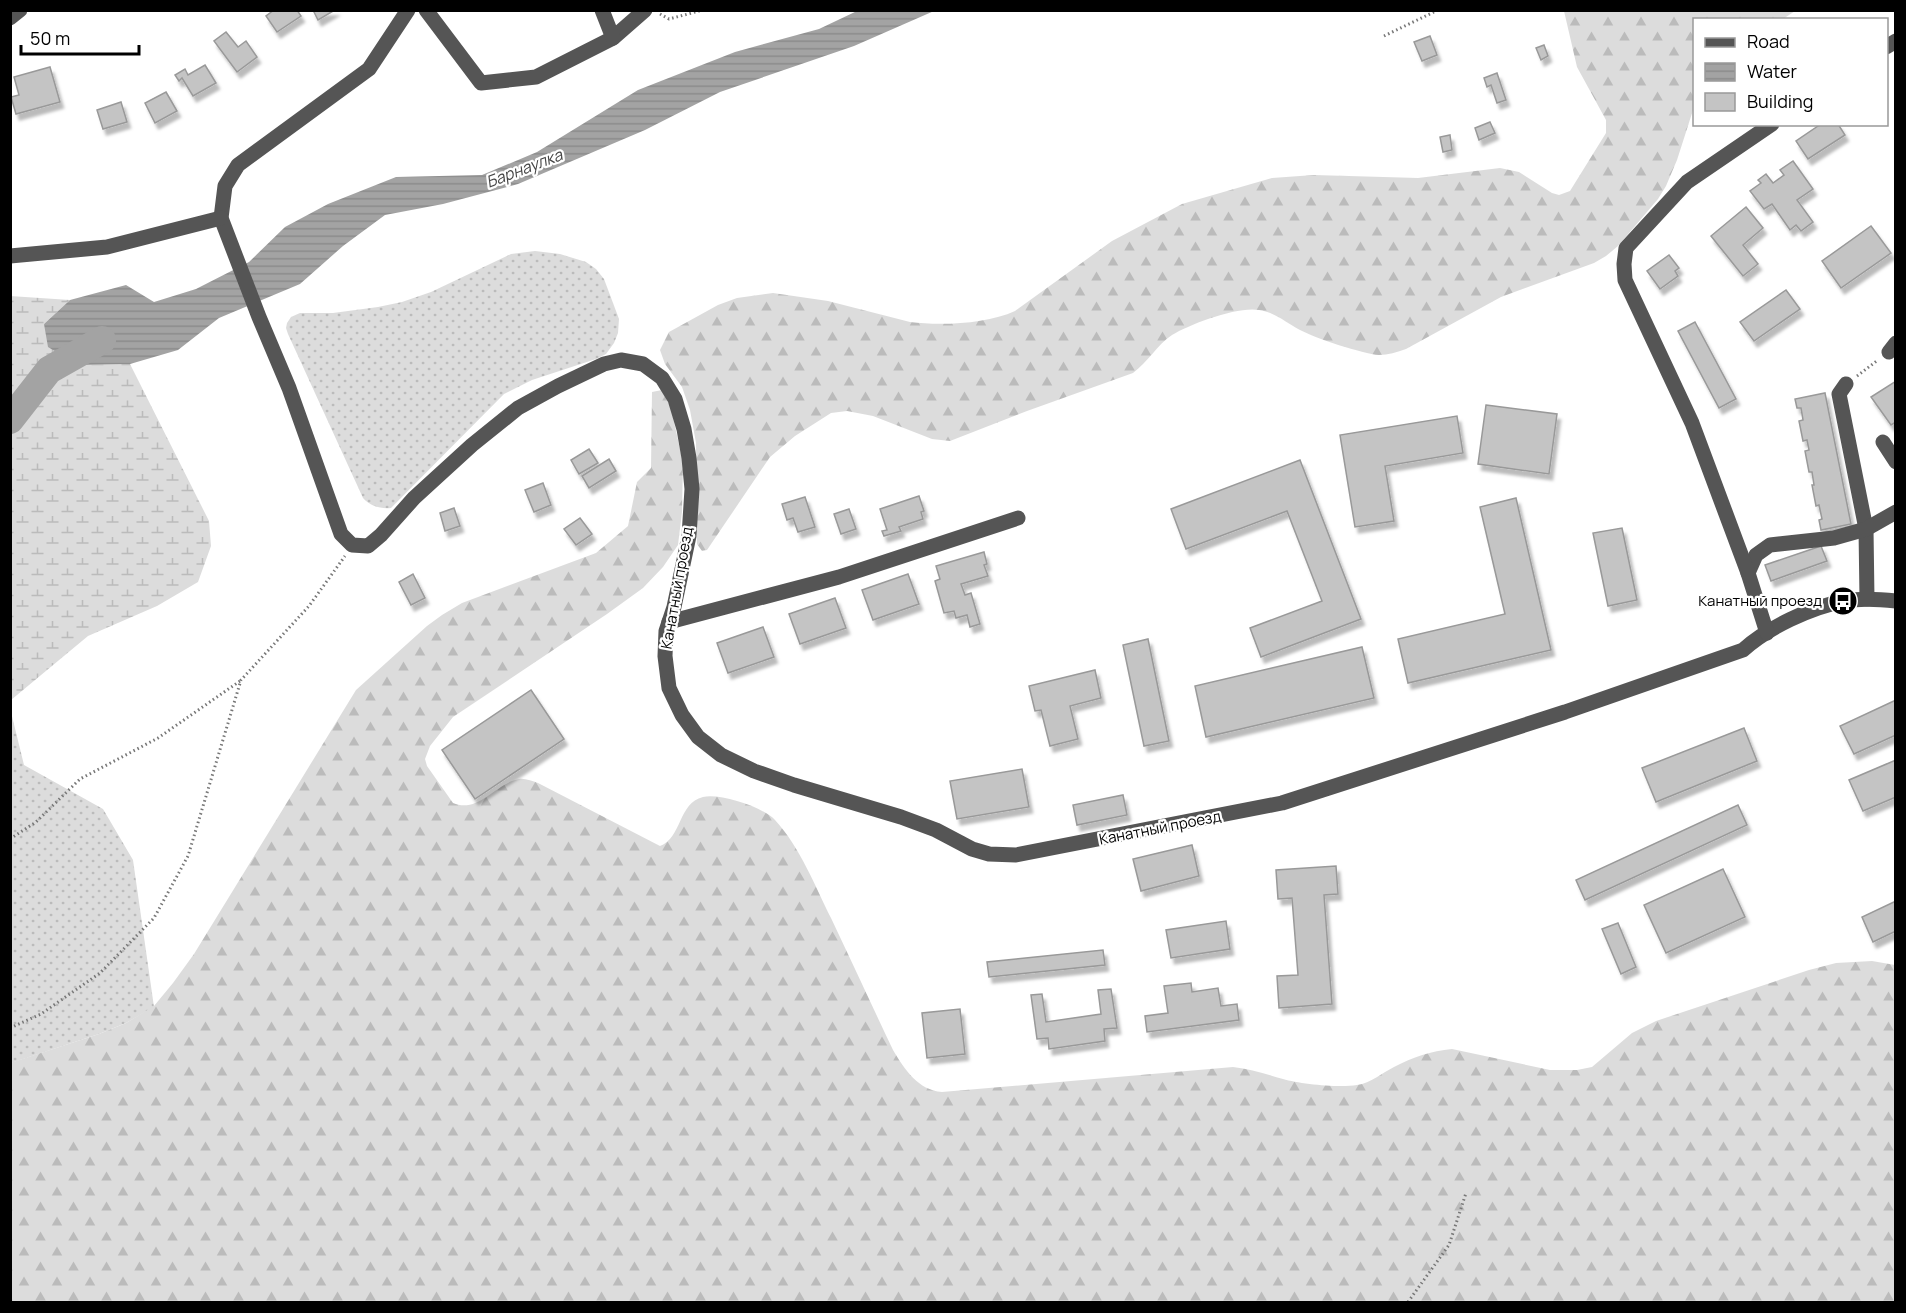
<svg xmlns="http://www.w3.org/2000/svg" width="1906" height="1313" font-family="Manrope,sans-serif">
<style>
.grass{fill:url(#grass-dots)}
.forest{fill:url(#forest-firs)}
.wetland{fill:url(#wetland-marsh)}
.water{fill:url(#water-rules)}
.lines{fill:none;stroke-linecap:round;stroke-linejoin:round}
.river{stroke:#a3a3a3;stroke-width:28}
.building{fill:#c4c4c4;stroke:#999;stroke-width:1.5;filter:url(#shadow)}
.path{stroke:#777;stroke-width:3;stroke-dasharray:1.5 3;stroke-linecap:butt}
.minor{stroke:#555;stroke-width:15}
.labels{text-anchor:middle;stroke-width:4.5;stroke-linejoin:round;paint-order:stroke}
.street-label{font-size:15px;fill:#000;stroke:#fff}
.poi-label{font-size:15px;fill:#000;stroke:#fff;text-anchor:end}
.water-label{font-size:16px;font-style:italic;fill:#444;stroke:#fff}
</style>
<defs>
<pattern id="grass-dots" width="8" height="8" patternUnits="userSpaceOnUse" patternTransform="scale(1.5)"><rect width="8" height="8" fill="#dcdcdc"/><path d="M2 2h.1M6 6h.1" fill="none" stroke="#bbb" stroke-width="1.8" stroke-linecap="round"/></pattern>
<pattern id="forest-firs" width="22" height="20" patternUnits="userSpaceOnUse" patternTransform="scale(1.5)"><rect width="22" height="20" fill="#dcdcdc"/><path d="M5 1l3.5 6h-7zM16 11l3.5 6h-7z" fill="#bbb"/></pattern>
<pattern id="wetland-marsh" width="20" height="14" patternUnits="userSpaceOnUse" patternTransform="scale(1.5)"><rect width="20" height="14" fill="#dcdcdc"/><path d="M1 5h8M5 5V1M11 12h8M15 12V8" fill="none" stroke="#bbb"/></pattern>
<pattern id="water-rules" width="6" height="5" patternUnits="userSpaceOnUse" patternTransform="scale(1.5)"><rect width="6" height="5" fill="#a3a3a3"/><path d="M0 2.5h6" fill="none" stroke="#8b8b8b"/></pattern>
<filter id="shadow"><feDropShadow dx="3.5" dy="6" stdDeviation="1.5" flood-color="#0004"/></filter>
</defs>
<rect width="100%" height="100%" fill="#fff"/>
<g class="grass">
<path d="M535,251L560,254L586,262L596,269L604,279L619,319L618,333L614,343L606,354L596,359L532,380L504,394L391,508C380,509 370,506 363,498L288,334L286,328L287,323L291,317L300,313H333L378,307L402,302L431,292L511,254Z"/>
<path d="M10,708L24,765L103,809L133,860L154,1007L126,1023L99,1034L11,1063Z"/>
</g>
<g class="forest">
<path d="M1564,11H1795L1783,19L1694,20V107L1677,160L1666,186L1658,199L1618,246L1606,256L1594,263L1501,297L1406,349C1397,352 1388,355 1379,355C1363,354 1315,338 1300,330C1287,323 1274,312 1259,310C1238,306 1190,324 1172,335C1157,345 1148,362 1133,373L1027,411L950,441L932,439L873,416L847,411L831,413L795,436L770,457L707,550L702,551L697,544L696,443L690,410L682,387L665,364L660,350L669,332L718,305L737,298L773,293L828,301L910,322C941,326 987,324 1015,311L1112,241L1182,204L1272,178L1314,175L1418,178L1500,168L1519,172L1552,193L1559,195L1570,191L1606,133V120L1577,67Z"/>
<path d="M662,390L671,408L683,463L682,512L678,545L663,567L643,588L607,614L453,717L430,746L425,759L427,766L453,803C478,814 496,783 519,779C525,778 532,781 538,783L660,846C682,838 678,803 703,797C720,793 763,807 775,820C800,847 815,886 831,918C852,962 872,1006 893,1050C905,1070 918,1090 942,1092L1233,1067C1250,1069 1266,1074 1283,1079C1300,1084 1339,1088 1357,1085C1371,1083 1382,1073 1394,1067C1413,1057 1431,1051 1452,1049L1550,1070H1577L1592,1067L1632,1033L1656,1021L1809,970L1836,963L1872,961L1895,965V1302H11L10,1063L99,1034L126,1023L154,1006L173,983L194,954L356,690L427,626L442,615L462,603L596,553L628,526L637,482L651,468L652,392Z"/>
</g>
<path class="wetland" d="M10,296L70,300L44,324L77,365L130,364L209,521L211,546L198,582L157,606L88,636L11,700Z"/>
<path class="water" d="M857,11H934L854,46L720,92L645,130L518,184L443,204L385,215L343,246L300,284L219,318L178,350L130,364L78,365L48,347L44,324L70,300L126,285L154,302L196,289L249,262L285,227L328,204L396,177L482,175L537,152L638,90L735,52L819,29Z"/>
<g class="lines">
<path class="river" d="M10,420L49,370L102,340"/>
</g>
<g class="building">
<path d="M274,10H297L301,16L277,32L266,16Z"/>
<path d="M313,10H335L318,20Z"/>
<path d="M226,32L238,47L246,41L257,57L237,72L214,41Z"/>
<path d="M1430,36L1437,55L1422,61L1414,42Z"/>
<path d="M1544,45L1548,56L1541,60L1536,48Z"/>
<path d="M205,65L216,83L193,96L182,78L179,81L175,75L185,69L188,75Z"/>
<path d="M50,67L60,102L16,114L11,97L19,95L14,77Z"/>
<path d="M1497,73L1506,100L1497,103L1491,85L1487,87L1484,78Z"/>
<path d="M166,92L177,111L155,123L145,103Z"/>
<path d="M121,102L127,122L103,129L97,110Z"/>
<path d="M1490,122L1495,133L1479,140L1475,128Z"/>
<path d="M1821,124H1838L1845,135L1808,159L1796,141Z"/>
<path d="M1450,135L1452,150L1443,152L1440,137Z"/>
<path d="M1793,161L1813,189L1797,200L1813,222L1801,231L1796,225L1790,230L1772,204L1764,209L1750,191L1761,183L1758,180L1766,174L1773,183L1784,175L1780,170Z"/>
<path d="M1746,207L1763,228L1743,245L1758,264L1743,276L1711,236Z"/>
<path d="M1871,226L1891,253L1841,288L1822,261Z"/>
<path d="M1669,255L1679,268L1675,271L1678,276L1660,289L1647,271Z"/>
<path d="M1786,290L1800,309L1754,341L1740,322Z"/>
<path d="M1695,322L1736,399L1719,408L1678,331Z"/>
<path d="M1896,381V422L1891,425L1871,397Z"/>
<path d="M1825,393L1851,524L1821,530L1819,520L1822,519L1819,505L1816,506L1812,485H1814L1812,472H1809L1805,451L1809,450L1807,440L1803,441L1799,421L1803,420L1801,408H1797L1795,399Z"/>
<path d="M1486,405L1557,414L1549,474L1478,464Z"/>
<path d="M1457,416L1463,453L1385,466L1394,521L1355,527L1340,435Z"/>
<path d="M589,449L598,463L579,474L571,460Z"/>
<path d="M609,459L616,471L589,488L582,476Z"/>
<path d="M1300,460L1361,619L1261,657L1250,628L1322,601L1287,511L1186,549L1171,509Z"/>
<path d="M543,483L551,505L534,512L525,490Z"/>
<path d="M919,496L924,511L921,512L923,519L899,527L901,531L884,536L882,531L887,530L880,509Z"/>
<path d="M805,497L815,527L798,532L793,518L787,520L782,504Z"/>
<path d="M1516,498L1551,650L1408,683L1398,639L1505,614L1480,507Z"/>
<path d="M454,508L460,526L445,531L440,513Z"/>
<path d="M849,509L856,529L841,534L834,514Z"/>
<path d="M580,518L592,534L576,545L564,529Z"/>
<path d="M1622,528L1637,600L1608,606L1593,533Z"/>
<path d="M1821,546L1827,561L1771,581L1765,565Z"/>
<path d="M984,552L987,564L984,565L988,576L961,584L965,595L971,593L980,624L970,627L967,615L956,618L954,611L944,613L935,581L940,579L936,566Z"/>
<path d="M413,574L425,598L411,605L399,582Z"/>
<path d="M908,574L919,604L873,620L862,590Z"/>
<path d="M835,598L846,628L800,644L789,614Z"/>
<path d="M763,627L774,657L728,673L717,643Z"/>
<path d="M1148,639L1169,741L1144,746L1123,645Z"/>
<path d="M1362,647L1374,698L1206,737L1195,686Z"/>
<path d="M1095,670L1101,698L1070,706L1078,739L1050,746L1041,710L1035,711L1029,686Z"/>
<path d="M531,690L564,739L475,799L442,750Z"/>
<path d="M1896,700V735L1854,754L1840,726Z"/>
<path d="M1744,728L1757,761L1656,802L1642,768Z"/>
<path d="M1896,760V797L1863,811L1849,780Z"/>
<path d="M1022,769L1029,807L957,819L950,781Z"/>
<path d="M1123,795L1127,815L1077,825L1073,805Z"/>
<path d="M1738,805L1747,825L1585,900L1576,880Z"/>
<path d="M1192,845L1199,876L1141,891L1133,859Z"/>
<path d="M1336,866L1338,894L1324,895L1332,1004L1279,1008L1277,976L1298,975L1292,898L1278,899L1276,870Z"/>
<path d="M1723,869L1745,917L1666,953L1644,905Z"/>
<path d="M1896,901V931L1873,942L1862,917Z"/>
<path d="M1226,921L1230,949L1171,958L1166,930Z"/>
<path d="M1618,923L1636,967L1621,974L1602,929Z"/>
<path d="M1103,950L1105,965L989,977L987,962Z"/>
<path d="M1191,983L1192,992L1218,988L1221,1006L1237,1004L1239,1020L1147,1032L1145,1016L1168,1013L1164,986Z"/>
<path d="M1111,989L1117,1028L1104,1029L1105,1041L1049,1049L1048,1038L1037,1039L1031,995L1042,994L1046,1022L1101,1014L1098,990Z"/>
<path d="M960,1009L965,1054L927,1058L922,1013Z"/>
</g>
<g class="lines">
<g class="path">
<path d="M660,14L669,19L703,10"/>
<path d="M1384,36L1438,10"/>
<path d="M1857,376L1878,360"/>
<path d="M10,839L36,822L80,779L158,738L240,681"/>
<path d="M10,1028L41,1014L100,973L154,918L188,856L241,680L309,606L345,556"/>
<path d="M1408,1302L1449,1245L1466,1193"/>
</g>
<g class="minor">
<path d="M408,10L369,69L238,165L225,186L221,218L259,317L289,388L341,534L352,545L368,546L381,535L414,498L472,445L518,408L558,386L604,364L621,360L643,364L662,378L675,399L684,429L689,458L692,489L689,536L674,607L666,631L665,656L669,688L682,715L698,737L721,755L754,771L794,785L901,817L936,830L972,849L989,854L1016,855L1282,803L1565,712L1743,650C1767,628 1811,607 1844,601C1861,598 1878,599 1896,601"/>
<path d="M426,10L481,83L536,77L613,38L645,10"/>
<path d="M602,10L613,38"/>
<path d="M10,18L20,10"/>
<path d="M1886,47L1896,41"/>
<path d="M10,256L107,247L221,218"/>
<path d="M1889,352L1896,343"/>
<path d="M1846,384L1839,394L1866,529L1867,599"/>
<path d="M1883,442L1896,462"/>
<path d="M1748,573L1756,555L1770,545L1834,538L1866,529L1896,512"/>
<path d="M669,622L839,577L1018,518"/>
<path d="M1767,633L1748,573L1692,423L1625,280L1624,264L1626,248L1687,182L1772,124"/>
</g>
</g>
<defs>
<g id="bus-disc" transform="scale(1.5)"><circle r="9.5" fill="#000" stroke="#fff"/><path d="M-5-6H5V4H4V6H2V4H-2V6H-4V4H-5ZM-3.5-4V0h7V-4ZM-3.5 1.2v1.5H-2V1.2ZM2 1.2v1.5H3.5V1.2Z" fill="#fff"/></g>
</defs>
<g fill-rule="evenodd">
<use href="#bus-disc" x="1843" y="601"/>
</g>
<g class="labels">
<g class="street-label">
<text transform="translate(677 588) rotate(-80)" y="5">Канатный проезд</text>
<text transform="translate(1160 828) rotate(-11)" y="5">Канатный проезд</text>
</g>
<g class="poi-label">
<text x="1822" y="606">Канатный проезд</text>
</g>
<g class="water-label">
<text transform="translate(524 168) rotate(-21)" y="6">Барнаулка</text>
</g>
</g>
<rect width="1906" height="1313" fill="none" stroke="#000000" stroke-width="24"/>
<rect x="1693" y="18" width="195" height="108" fill="#ffffff" stroke="#999999" stroke-width="1.5"/>
<rect x="1705" y="38" width="30" height="9" fill="#555555" stroke="#999999" stroke-width="1.5"/>
<text x="1747" y="48" font-size="18" fill="#000000">Road</text>
<rect x="1705" y="63" width="30" height="18" fill="url(#water-rules)" stroke="#999999" stroke-width="1.5"/>
<text x="1747" y="78" font-size="18" fill="#000000">Water</text>
<rect x="1705" y="93" width="30" height="18" fill="#c4c4c4" stroke="#999999" stroke-width="1.5"/>
<text x="1747" y="108" font-size="18" fill="#000000">Building</text>
<path d="M21 45v9h118v-9" fill="none" stroke="#000000" stroke-width="3"/>
<text x="30" y="45" font-size="18" fill="#000000" stroke="#ffffff" stroke-width="4.5" paint-order="stroke">50 m</text>
</svg>
